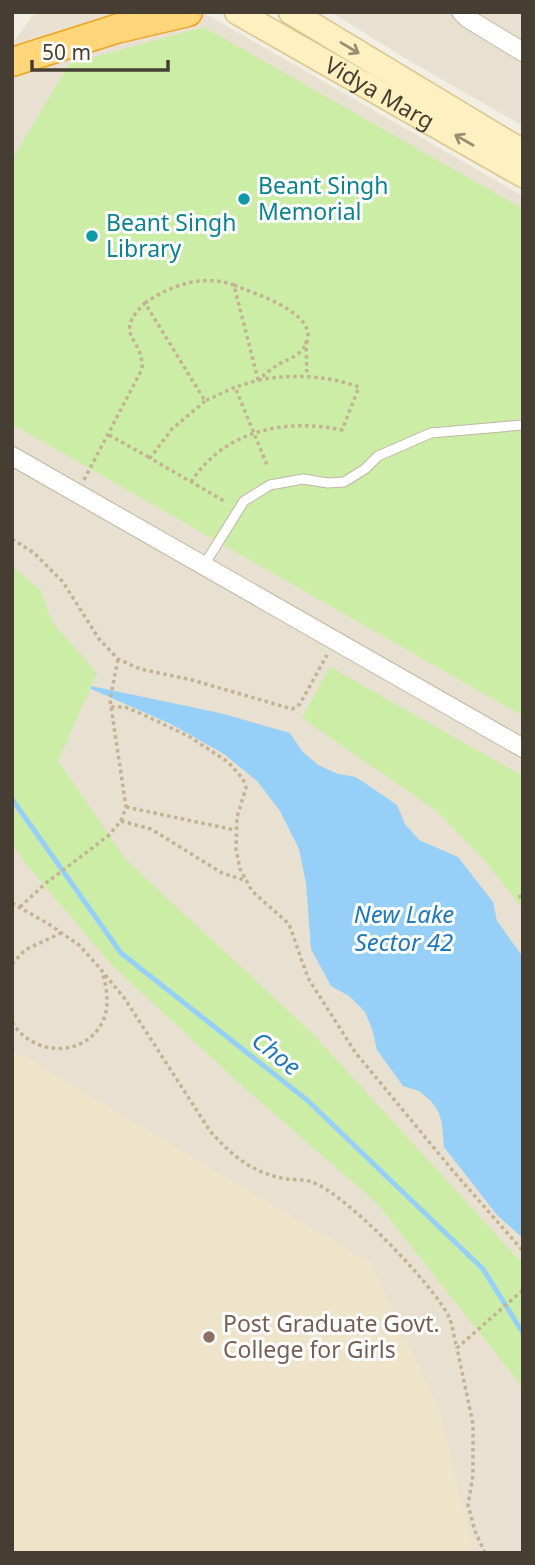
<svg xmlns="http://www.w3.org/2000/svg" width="535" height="1565" font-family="'Noto Sans',sans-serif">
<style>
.residential{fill:#e8e0d0}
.education{fill:#eee4ca}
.green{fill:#cceda6}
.water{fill:#96d0f8}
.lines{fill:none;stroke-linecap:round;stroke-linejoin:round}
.stream{stroke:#96d0f8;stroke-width:5}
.service-casing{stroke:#c0b6a4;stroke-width:11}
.minor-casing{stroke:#c0b6a4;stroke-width:20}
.secondary-casing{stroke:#d9c58c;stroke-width:27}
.trunk-casing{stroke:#efa421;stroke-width:31}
.path{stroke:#c3b394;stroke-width:3.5;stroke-dasharray:3.5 3.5;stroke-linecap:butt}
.service{stroke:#fff;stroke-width:9}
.minor{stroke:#fff;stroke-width:18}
.secondary{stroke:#fff0c1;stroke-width:24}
.trunk{stroke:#ffd679;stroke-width:28}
.oneway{stroke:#998e72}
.culture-dot{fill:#0f9aa8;stroke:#fff;stroke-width:2.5}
.education-dot{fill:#8d6e63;stroke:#fff;stroke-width:2.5}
.labels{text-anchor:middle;stroke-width:6;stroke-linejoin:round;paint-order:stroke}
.street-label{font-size:23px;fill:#463e32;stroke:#fff}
.culture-label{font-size:23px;fill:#0d838f;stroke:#fff;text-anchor:start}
.education-label{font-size:23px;fill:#785e54;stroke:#fff;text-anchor:start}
.water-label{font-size:24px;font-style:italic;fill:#2079bd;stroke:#fff}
</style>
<rect width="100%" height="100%" fill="#f3eee2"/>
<g class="residential">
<path d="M43,12H202L523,196V1553H12V45L32,16Z"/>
<path d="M331,12H523V126L403,57Z"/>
</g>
<path class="education" d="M12,1049L371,1263L440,1411L474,1553H12Z"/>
<g class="green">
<path d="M204,27L523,209V716L12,424V160L69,64Z"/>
<path d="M12,566L41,591L52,622L97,673L58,761L126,860L313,1034L523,1264V1392L518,1381L377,1203L238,1082L111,964L27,865L12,844Z"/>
<path d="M330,667L523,776V909L486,862L437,811L302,718Z"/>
</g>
<path class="water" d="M91,686L220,713L290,733L302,751L318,765L338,774L356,777L397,805L405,824L419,840L458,857L493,902L497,921L523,957V1238L497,1215L444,1147L442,1123L438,1111L431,1101L419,1091L403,1086L377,1050L372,1029L365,1012L349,996L331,986L311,949L306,883L299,849L280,811L258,782L224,754L171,724L91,689Z"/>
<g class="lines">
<path class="stream" d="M12,799L121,953L307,1100L483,1269L523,1333"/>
<g class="service-casing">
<path id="service" d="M204,565L244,501L270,485L303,479L328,483L344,482L365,469L378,456L431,433L523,425"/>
</g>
<g class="minor-casing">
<g id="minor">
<path d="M461,12L467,18L523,52"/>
<path d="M12,456L523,748"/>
</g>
</g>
<g class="secondary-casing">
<g id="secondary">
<path id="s1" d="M237,12L523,175"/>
<path d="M291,12L523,152"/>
</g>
</g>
<g class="trunk-casing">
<path id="trunk" d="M12,62L116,29L188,12"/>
</g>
<g class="path">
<path d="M234,285C255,294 333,317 300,352C294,358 283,361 276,366C270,370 264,375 258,380"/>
<path d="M145,303C171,285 203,274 234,285L258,380L236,387"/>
<path d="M306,341L307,375"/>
<path d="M205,401L172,429L150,458L224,501"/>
<path d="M109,435L150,458"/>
<path d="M84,480L142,369C144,337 111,336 145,303L205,401L235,387L267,465"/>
<path d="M191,482C225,430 285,418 342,430L359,387C325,375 293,374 258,380"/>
<path d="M12,539L34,553L63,582L99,639L118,659L140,669L192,680L292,709L300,704L327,655"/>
<path d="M111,707H125L142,714L190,737L228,762L243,779L246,788L237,817L236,849L240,869L252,891L289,924L308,978L355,1052L453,1171L523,1251"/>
<path d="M126,807L235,830"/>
<path d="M121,821L151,829L222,873L247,881"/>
<path d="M519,895L523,901"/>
<path d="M12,903L50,925L79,945L98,966L125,999L210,1131C232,1156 253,1173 286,1179C294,1180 304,1179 312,1182C346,1194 433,1284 449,1317C453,1326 454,1338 457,1348"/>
<path d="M20,907L46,883L108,836L121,821L126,807L110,700L118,659"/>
<path d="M12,964L25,950L61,933"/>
<path d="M12,1022C31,1055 83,1059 102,1023C110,1007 107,990 103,975"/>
<path d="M485,1553L475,1531L468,1505L473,1475V1424L457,1348L523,1290"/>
</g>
<use href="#service" class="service"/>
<use href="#minor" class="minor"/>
<use href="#secondary" class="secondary"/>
<use href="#trunk" class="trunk"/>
</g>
<defs><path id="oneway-shaft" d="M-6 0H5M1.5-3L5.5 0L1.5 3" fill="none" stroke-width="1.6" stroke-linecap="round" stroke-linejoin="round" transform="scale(1.75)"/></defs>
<g class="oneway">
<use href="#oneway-shaft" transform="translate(350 48) rotate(31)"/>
<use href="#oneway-shaft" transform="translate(464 140) rotate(-150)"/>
</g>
<g class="culture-dot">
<circle cx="244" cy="199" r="7"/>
<circle cx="92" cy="236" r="7"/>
</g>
<circle class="education-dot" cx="209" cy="1337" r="7"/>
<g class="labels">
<g class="street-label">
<text dy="8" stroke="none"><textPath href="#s1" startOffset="164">Vidya Marg</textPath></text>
</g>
<g class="culture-label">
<text x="258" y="194">Beant Singh<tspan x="258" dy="26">Memorial</tspan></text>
<text x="106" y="231">Beant Singh<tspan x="106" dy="26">Library</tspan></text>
</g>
<g class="education-label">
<text x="223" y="1332">Post Graduate Govt.<tspan x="223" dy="26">College for Girls</tspan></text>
</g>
<g class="water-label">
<text x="404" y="923">New Lake<tspan x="404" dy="28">Sector 42</tspan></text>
<text transform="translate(276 1054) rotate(38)" y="8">Choe</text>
</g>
</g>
<rect width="535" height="1565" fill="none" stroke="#463e32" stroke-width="28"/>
<path d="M32 60v10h136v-10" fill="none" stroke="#463e32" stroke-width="3.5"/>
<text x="42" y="60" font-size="21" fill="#463e32" stroke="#ffffff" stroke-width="5" paint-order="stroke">50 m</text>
</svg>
